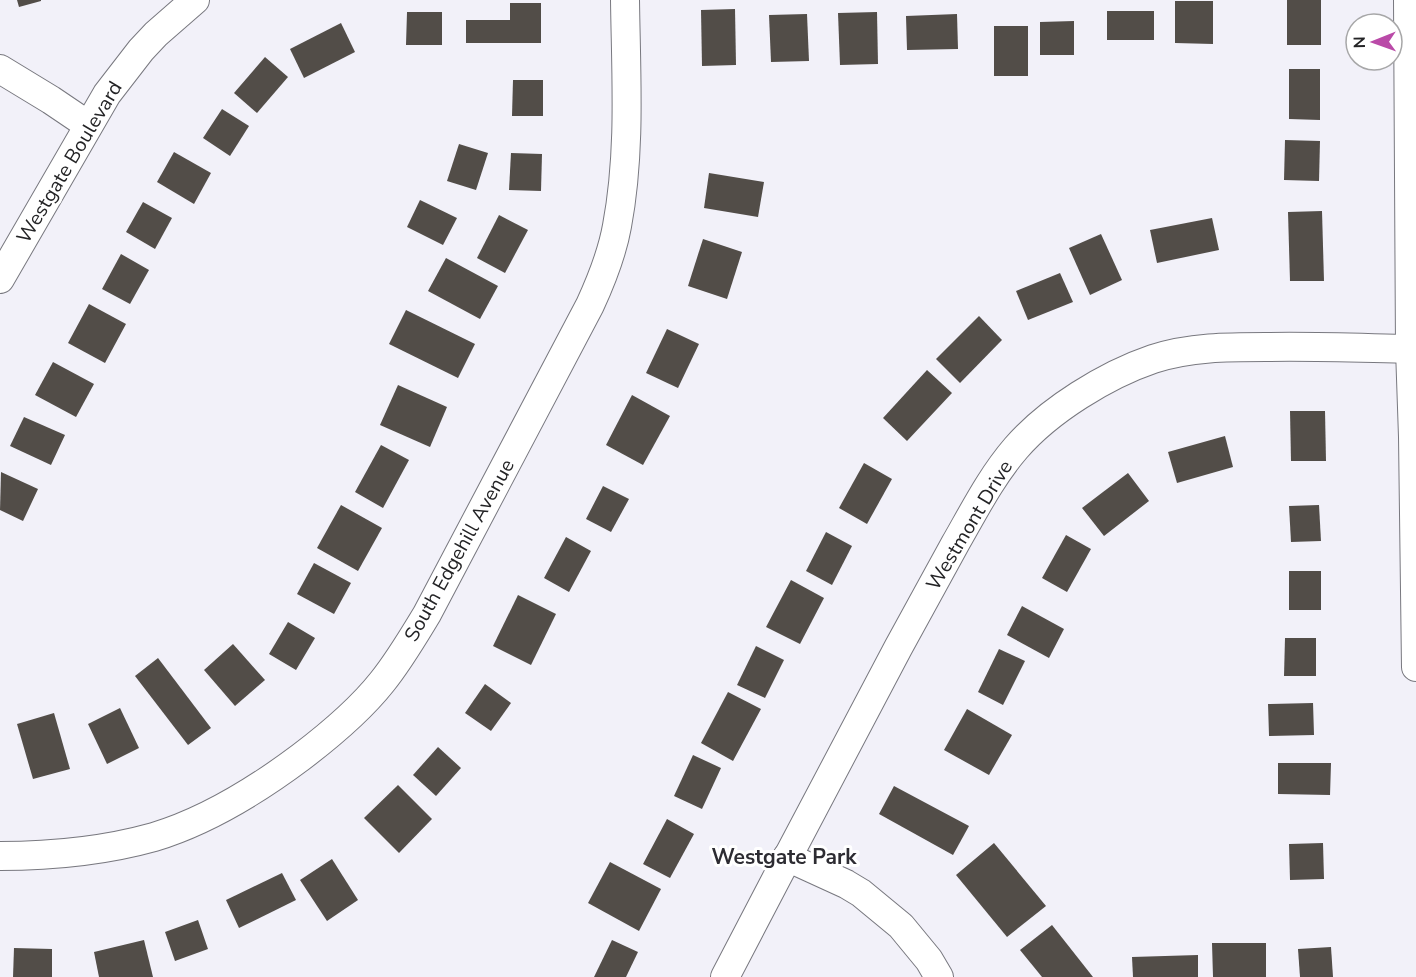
<svg xmlns="http://www.w3.org/2000/svg" width="1416" height="977" font-family="'Nunito Sans',sans-serif">
<style>
.building{fill:#524d48}
.lines{fill:none;stroke-linecap:round;stroke-linejoin:round}
.street-casing{stroke:#78787f;stroke-width:30}
.street{stroke:#fff;stroke-width:28}
.labels{text-anchor:middle;stroke-width:6;stroke-linejoin:round;paint-order:stroke}
.street-label{font-size:20px;fill:#242426;stroke:#fff}
.neighbourhood-label{font-size:21px;font-weight:bold;fill:#2d2c32;stroke:#fff}
</style>
<rect width="100%" height="100%" fill="#f2f1f9"/>
<g class="building">
<path d="M17,0H41V1L19,7Z"/>
<rect x="1287" y="0" width="34" height="45"/>
<path d="M1175,1H1213V44L1175,43Z"/>
<path d="M510,3H541V43H466V20H510Z"/>
<path d="M735,9L736,65L702,66L701,10Z"/>
<rect x="1107" y="11" width="47" height="29"/>
<path d="M407,12H442V45H406Z"/>
<path d="M877,12L878,64L840,65L838,13Z"/>
<path d="M807,14L809,61L771,62L769,15Z"/>
<path d="M957,14L958,49L907,50L906,16Z"/>
<path d="M1074,21V55H1040V22Z"/>
<path d="M341,23L355,52L304,78L290,49Z"/>
<rect x="994" y="26" width="34" height="50"/>
<path d="M265,57L288,77L257,113L234,93Z"/>
<path d="M1289,69H1320V120L1289,119Z"/>
<path d="M513,80H543V116H512Z"/>
<path d="M222,109L249,126L230,156L203,138Z"/>
<path d="M1285,140L1320,141L1319,181L1284,180Z"/>
<path d="M459,144L488,153L476,190L447,181Z"/>
<path d="M174,152L211,173L194,204L157,182Z"/>
<path d="M511,153L542,154L541,191L509,190Z"/>
<path d="M709,173L764,182L758,217L704,208Z"/>
<path d="M420,200L457,218L443,245L407,227Z"/>
<path d="M143,202L172,218L155,249L126,232Z"/>
<path d="M1322,211L1324,281H1290L1288,212Z"/>
<path d="M499,215L528,230L505,273L477,258Z"/>
<path d="M1212,218L1219,250L1157,263L1150,230Z"/>
<path d="M1101,234L1122,280L1090,295L1069,248Z"/>
<path d="M703,239L742,252L727,299L688,286Z"/>
<path d="M121,254L149,270L130,304L102,289Z"/>
<path d="M446,258L498,286L480,319L428,291Z"/>
<path d="M1060,273L1073,302L1028,320L1016,291Z"/>
<path d="M89,304L126,324L105,363L68,343Z"/>
<path d="M406,310L475,344L458,378L389,344Z"/>
<path d="M979,316L1002,340L960,383L936,359Z"/>
<path d="M667,329L699,344L678,388L646,373Z"/>
<path d="M53,362L94,384L76,417L35,395Z"/>
<path d="M927,370L952,393L907,441L883,418Z"/>
<path d="M398,385L447,407L430,447L380,425Z"/>
<path d="M632,395L670,416L643,465L606,445Z"/>
<path d="M1290,411H1325L1326,461H1291Z"/>
<path d="M24,417L65,435L51,465L10,446Z"/>
<path d="M1225,436L1233,467L1177,483L1168,452Z"/>
<path d="M381,445L409,460L383,508L355,492Z"/>
<path d="M864,463L892,479L867,524L839,508Z"/>
<path d="M1,472L38,489L23,521L0,510Z"/>
<path d="M1128,473L1149,501L1104,536L1082,508Z"/>
<path d="M603,486L629,499L611,532L586,519Z"/>
<path d="M341,505L382,528L358,571L317,548Z"/>
<path d="M1319,505L1321,541L1291,542L1289,506Z"/>
<path d="M826,532L852,546L832,585L806,571Z"/>
<path d="M1066,535L1091,549L1067,592L1042,578Z"/>
<path d="M566,537L591,551L569,592L544,578Z"/>
<path d="M314,563L351,583L334,614L297,594Z"/>
<rect x="1289" y="571" width="32" height="39"/>
<path d="M791,580L824,598L800,644L766,627Z"/>
<path d="M518,595L556,614L531,665L493,646Z"/>
<path d="M1022,606L1064,629L1049,658L1007,635Z"/>
<path d="M288,622L315,638L296,670L269,654Z"/>
<path d="M1285,638H1316V676H1284Z"/>
<path d="M233,644L265,680L235,706L204,670Z"/>
<path d="M756,646L784,660L765,698L737,685Z"/>
<path d="M999,649L1025,661L1003,705L978,692Z"/>
<path d="M158,658L211,728L188,745L135,676Z"/>
<path d="M485,684L511,703L491,731L465,713Z"/>
<path d="M728,692L761,709L733,761L701,743Z"/>
<path d="M1313,703L1314,735L1269,736L1268,704Z"/>
<path d="M120,708L139,748L107,764L88,724Z"/>
<path d="M967,709L1012,735L989,775L944,750Z"/>
<path d="M54,713L70,769L33,779L17,724Z"/>
<path d="M438,747L461,768L436,796L413,775Z"/>
<path d="M693,755L721,768L702,809L674,796Z"/>
<path d="M1278,763H1331L1330,795L1278,794Z"/>
<path d="M398,785L432,819L399,853L364,818Z"/>
<path d="M894,786L969,826L953,855L879,814Z"/>
<path d="M667,819L694,834L670,878L643,864Z"/>
<path d="M994,843L1046,906L1007,937L956,875Z"/>
<path d="M1323,843L1324,879L1290,880L1289,844Z"/>
<path d="M332,859L358,900L327,921L300,880Z"/>
<path d="M610,862L661,889L639,931L588,903Z"/>
<path d="M282,873L296,900L239,928L226,900Z"/>
<path d="M198,920L208,949L175,961L165,932Z"/>
<path d="M1052,925L1093,977H1042L1020,950Z"/>
<path d="M144,940L153,977H99L94,952Z"/>
<path d="M612,940L638,952L626,977H594Z"/>
<path d="M1212,943H1266V977H1213Z"/>
<path d="M1331,947L1333,977H1300L1298,949Z"/>
<path d="M14,948L52,949V977H13Z"/>
<path d="M1198,955V977H1133L1132,957Z"/>
</g>
<g class="lines">
<g class="street-casing">
<g id="street">
<path d="M1408,0L1410,349L1413,437L1416,667"/>
<path d="M0,69L51,100L88,125"/>
<path d="M0,279L107,94L141,50L156,34L195,0"/>
<path d="M0,856C52,856 104,851 154,837C207,821 257,790 301,757C330,735 359,711 382,682C399,661 413,637 427,614L590,305C602,279 612,254 617,226C631,152 626,75 625,0"/>
<path d="M787,857L846,884L861,893L901,926L929,960L939,977"/>
<path d="M725,977C782,867 840,758 898,648C917,613 936,579 955,544C974,511 991,477 1016,448C1049,410 1106,375 1153,359C1190,347 1228,347 1266,347C1314,346 1362,348 1410,349"/>
</g>
</g>
<use href="#street" class="street"/>
</g>
<g class="labels">
<g class="street-label">
<text transform="translate(69 162) rotate(-59)" y="7">Westgate Boulevard</text>
<text transform="translate(969 525) rotate(-59)" y="7">Westmont Drive</text>
<text transform="translate(459 550) rotate(-61)" y="7">South Edgehill Avenue</text>
</g>
<g class="neighbourhood-label">
<text x="784" y="864">Westgate Park</text>
</g>
</g>
<g transform="translate(1374 42) rotate(269)"><circle r="28" fill="#ffffff" stroke="#a7a7a8" stroke-width="1.5"/>
<path d="M0-4.5L10 22L0 15L-10 22Z" fill="#ba4aa8"/>
<text y="-9" font-size="16" font-weight="bold" text-anchor="middle" fill="#242426">N</text>
</g>
</svg>
